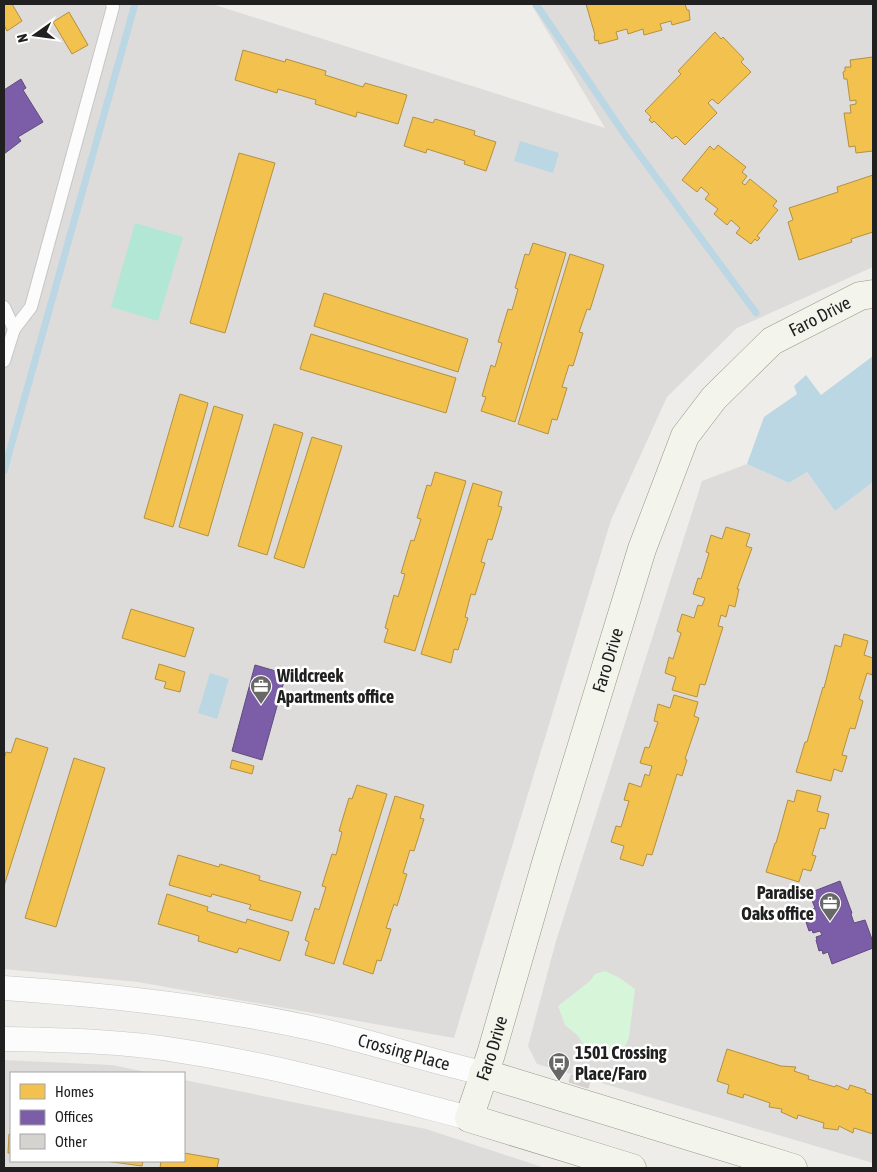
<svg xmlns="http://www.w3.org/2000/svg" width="877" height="1172" font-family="'Asap Condensed',sans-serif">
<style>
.residential{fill:#dddcda}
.park{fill:#d6f5d9}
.pitch{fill:#b3e7d5}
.water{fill:#bbd7e3}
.homes{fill:#f2c14e;stroke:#b39140}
.offices{fill:#7b5ea7;stroke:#604b7e}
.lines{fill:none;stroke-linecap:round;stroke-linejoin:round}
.stream{stroke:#bbd7e3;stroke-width:7}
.building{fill:#d5d3d0;stroke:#d1cfca}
.lane-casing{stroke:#c7c6c5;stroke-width:14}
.street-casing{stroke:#c7c6c5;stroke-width:25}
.secondary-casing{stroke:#95997f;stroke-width:29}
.lane{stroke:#fcfcfc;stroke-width:12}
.street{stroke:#fcfcfc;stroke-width:24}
.secondary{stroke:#f3f4ec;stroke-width:28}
.labels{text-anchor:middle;stroke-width:5;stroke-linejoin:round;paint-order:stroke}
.street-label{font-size:18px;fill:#202020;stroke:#fff}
.poi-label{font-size:18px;font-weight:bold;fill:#202020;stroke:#fff;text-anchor:start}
</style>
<rect width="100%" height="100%" fill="#eeede9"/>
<g class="residential">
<path d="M4,4H212L605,128L531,4H873V267L737,328L667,397L611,520L454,1038L138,982L4,969Z"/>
<path d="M747,464L789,483L807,472L835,511L873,482V1163L537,1064L528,1046L556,941L702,481Z"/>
<path d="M4,1060L112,1065L151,1073H11V1161H184V1080L426,1129L545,1168H4Z"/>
</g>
<path class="park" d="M605,971L620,978L635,989L629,1037L626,1045L609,1054L595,1055L585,1047L578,1036L565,1025L558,1006L590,981L595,974Z"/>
<path class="pitch" d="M135,223L183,237L158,321L111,307Z"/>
<g class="water">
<path d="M520,141L559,153L553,173L514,161Z"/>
<path d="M873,356V482L835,511L807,472L789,483L747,464L764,417L797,394L794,386L806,375L821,395Z"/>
<path d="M210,673L229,679L217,719L198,713Z"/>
</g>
<g class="homes">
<path d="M4,4H12L22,21L7,31L4,25Z"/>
<path d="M586,4H685L687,10H689L690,20L672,25L671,21L660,24L662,30L644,35L643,29L628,34L627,29L616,32L618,39L599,44L598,40L595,41L594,36L595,35Z"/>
<path d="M69,12L88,45L72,54L53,22Z"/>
<path d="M715,32L721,39L723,37L744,59L741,62L751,72L718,104L712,99L708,103L717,113L685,145L676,136L672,139L654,121L652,123L649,120L651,117L645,111L681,74L678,71Z"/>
<path d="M243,50L285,62L286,59L326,71L325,75L363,87L365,83L407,95L398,124L357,112L356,117L315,104L316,100L278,89L277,93L235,80Z"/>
<path d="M873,57V151L856,153L855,146L849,147L844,113H851L850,105L856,104V100L850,101L847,79H844L843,72L845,71V67H851L850,60Z"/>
<path d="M413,117L433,123L435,119L475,131L474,135L496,142L486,171L464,164L465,161L427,149L426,153L404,146Z"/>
<path d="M718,145L746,167L742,172L747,176L742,183L745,185L750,179L777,201L773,206L778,210L757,236L760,238L757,241L755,239L751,244L736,233L740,228L731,220L727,225L714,214L718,209L705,199L709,194L701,187L697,192L682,180L710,146L714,150Z"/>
<path d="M239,153L275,163L225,333L190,323Z"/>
<path d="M873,175V232L851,239L852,242L799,260L788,222L793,220L789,208L838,192L837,187Z"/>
<path d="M533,243L566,253L515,422L481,411L486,397L482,396L491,365L495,367L502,343L498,342L508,309L512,310L518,289L515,288L525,254L529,255Z"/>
<path d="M570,254L604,265L590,310L587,309L579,332L583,333L573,366L569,365L562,387L567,388L557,420L552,419L548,434L518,424Z"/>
<path d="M324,293L468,339L458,372L314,326Z"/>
<path d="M311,334L456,378L446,413L300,369Z"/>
<path d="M180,394L208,403L173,527L144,518Z"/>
<path d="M214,406L243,415L208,536L179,527Z"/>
<path d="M274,424L303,433L267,555L238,546Z"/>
<path d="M312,437L342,446L304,568L274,558Z"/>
<path d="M435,472L466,481L415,651L384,642L388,629L385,628L394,595L398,597L405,574L401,573L411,540L414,541L421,519L417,518L427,485L431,486Z"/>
<path d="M473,483L502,492L498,506L502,507L492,540L488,539L481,562L485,563L475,595L471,594L465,617L468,618L458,650L454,649L451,663L421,654Z"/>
<path d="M726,527L750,534L746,546L752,548L737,589H739L735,607L729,605L726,617L721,615L718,626L723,627L705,685L700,684L697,697L672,690L676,677L665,673L669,657L673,659L681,633L677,631L682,614L694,618L698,605L702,606L705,598L693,594L698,578L701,579L709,553L706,552L711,535L722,539Z"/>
<path d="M131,609L194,628L185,657L122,638Z"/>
<path d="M844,634L868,641L864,655L873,658V669L872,675L867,673L859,699L863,701L855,729L850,728L842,755L847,756L842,772L834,769L831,781L796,772L805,742H807L823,687L824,688L835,645L841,647Z"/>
<path d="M159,664L185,672L180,692L164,688L166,682L155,679Z"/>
<path d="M674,695L698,702L694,716L699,718L685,759L687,760L682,776L677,774L652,855L647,854L643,866L620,859L624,846L611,842L616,826L621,827L629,801L624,800L629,783L641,787L645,774L649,776L652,766L640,763L645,747L649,748L658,722L654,721L658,704L670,708Z"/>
<path d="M16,738L48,748L4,886V759L6,752L11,753Z"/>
<path d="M74,758L105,768L56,927L25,918Z"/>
<path d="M232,760L254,766L252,774L230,768Z"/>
<path d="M357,785L387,794L334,964L305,955L309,942L305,940L315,908L319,910L326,887L322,886L332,854L336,855L342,832L339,831L349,798L352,799Z"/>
<path d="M797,790L821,796L817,811L829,814L825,829L820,828L812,855L816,856L811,871L803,869L799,882L766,872L775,843H776L788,800L794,802Z"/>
<path d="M395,796L424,805L420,818L424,819L414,851L410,850L403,873L407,874L397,906L394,904L386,928L391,929L381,961L377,960L373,974L343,964Z"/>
<path d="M178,855L219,867L220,864L260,876L259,880L301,892L292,921L249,909L251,905L212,894L211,897L169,885Z"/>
<path d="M167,894L208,907L207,911L246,923L247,919L289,932L280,961L239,948L237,953L198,941L199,936L158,924Z"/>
<path d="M727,1049L781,1066L796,1067L794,1071L809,1076L808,1079L835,1087L836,1085L848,1090L850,1085L866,1090L865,1092L873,1095V1134L854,1128L853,1133L839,1126L838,1130L823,1128L824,1123L798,1115L797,1119L781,1112L782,1109L769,1107L770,1103L744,1094L743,1098L727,1093L729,1085L717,1081Z"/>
<path d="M9,1134H11V1153H8Z"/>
<path d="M184,1153L219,1159L217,1168H160L161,1161H184Z"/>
<path d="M105,1161H143L142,1166Z"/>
</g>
<g class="offices">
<path d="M21,79L26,88L23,90L43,122L18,137L21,141L4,154V90Z"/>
<path d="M255,665L286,674L262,760L232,751Z"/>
<path d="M840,881L852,913L851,914L854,923L865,920L873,942V948L832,964L828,952L823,954L822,950L819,951L816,940H817L816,937L822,935L820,931L813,933L812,930L809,931L805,919H807L805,912L815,908L809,893Z"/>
</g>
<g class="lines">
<g class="stream">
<path d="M536,4L625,135L756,313"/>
<path d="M4,471L135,4"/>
</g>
</g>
<path class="building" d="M571,1075L590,1081L588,1088L569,1082Z"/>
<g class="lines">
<g class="lane-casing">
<g id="lane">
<path d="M4,307L14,329L4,361"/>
<path d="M14,329L31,307L113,7L112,4"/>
</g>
</g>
<g class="street-casing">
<g id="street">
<path id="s1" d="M4,988C107,995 210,1006 311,1028C369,1041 425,1060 483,1073"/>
<path d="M4,1039C63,1040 123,1041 181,1051C279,1066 374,1093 469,1118"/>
</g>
</g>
<g class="secondary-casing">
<g id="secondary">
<path d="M483,1073L793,1168"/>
<path id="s2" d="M632,1168L469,1118L491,1054L546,863L642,549L685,436L714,398L772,341L860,296L873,294"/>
</g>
</g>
<use href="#lane" class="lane"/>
<use href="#street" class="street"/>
<use href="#secondary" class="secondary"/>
</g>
<defs>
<g id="office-pin" transform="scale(1.125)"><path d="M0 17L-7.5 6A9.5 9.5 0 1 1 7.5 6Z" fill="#686866" stroke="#fff"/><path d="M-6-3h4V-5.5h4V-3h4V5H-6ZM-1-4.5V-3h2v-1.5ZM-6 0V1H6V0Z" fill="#fff"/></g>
<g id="bus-pin" transform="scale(1.125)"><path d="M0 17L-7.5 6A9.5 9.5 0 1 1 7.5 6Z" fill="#686866" stroke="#fff"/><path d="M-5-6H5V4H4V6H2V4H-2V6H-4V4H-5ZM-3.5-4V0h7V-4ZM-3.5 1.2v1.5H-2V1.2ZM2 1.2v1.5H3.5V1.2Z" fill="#fff"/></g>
</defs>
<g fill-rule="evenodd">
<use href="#office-pin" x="261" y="686"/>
<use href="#office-pin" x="830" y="903"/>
<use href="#bus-pin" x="559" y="1063"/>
</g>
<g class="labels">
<g class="street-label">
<text dy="6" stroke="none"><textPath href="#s2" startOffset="1069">Faro Drive</textPath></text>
<text dy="6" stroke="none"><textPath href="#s2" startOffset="649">Faro Drive</textPath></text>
<text dy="6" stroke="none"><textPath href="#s2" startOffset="244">Faro Drive</textPath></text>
<text dy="6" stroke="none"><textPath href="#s1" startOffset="406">Crossing Place</textPath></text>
</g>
<g class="poi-label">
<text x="277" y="682">Wildcreek<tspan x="277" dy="21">Apartments office</tspan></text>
<text x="814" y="899" text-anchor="end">Paradise<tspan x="814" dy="21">Oaks office</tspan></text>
<text x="575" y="1059">1501 Crossing<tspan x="575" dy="21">Place/Faro</tspan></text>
</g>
</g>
<rect width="877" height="1172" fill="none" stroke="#202020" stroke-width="10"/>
<rect x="10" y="1072" width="175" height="90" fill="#ffffff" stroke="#a6a6a6"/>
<rect x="20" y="1084" width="25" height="15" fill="#f2c14e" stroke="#a6a6a6"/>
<text x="55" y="1097" font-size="15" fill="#202020">Homes</text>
<rect x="20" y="1110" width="25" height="15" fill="#7b5ea7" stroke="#a6a6a6"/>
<text x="55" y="1122" font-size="15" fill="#202020">Offices</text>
<rect x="20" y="1134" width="25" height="15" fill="#d5d3d0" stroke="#a6a6a6"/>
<text x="55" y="1147" font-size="15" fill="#202020">Other</text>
<g transform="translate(35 35) rotate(256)" stroke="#ffffff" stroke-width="4" paint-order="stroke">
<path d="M0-4L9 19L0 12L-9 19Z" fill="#202020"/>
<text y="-8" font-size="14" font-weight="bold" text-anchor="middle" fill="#202020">N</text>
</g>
</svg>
